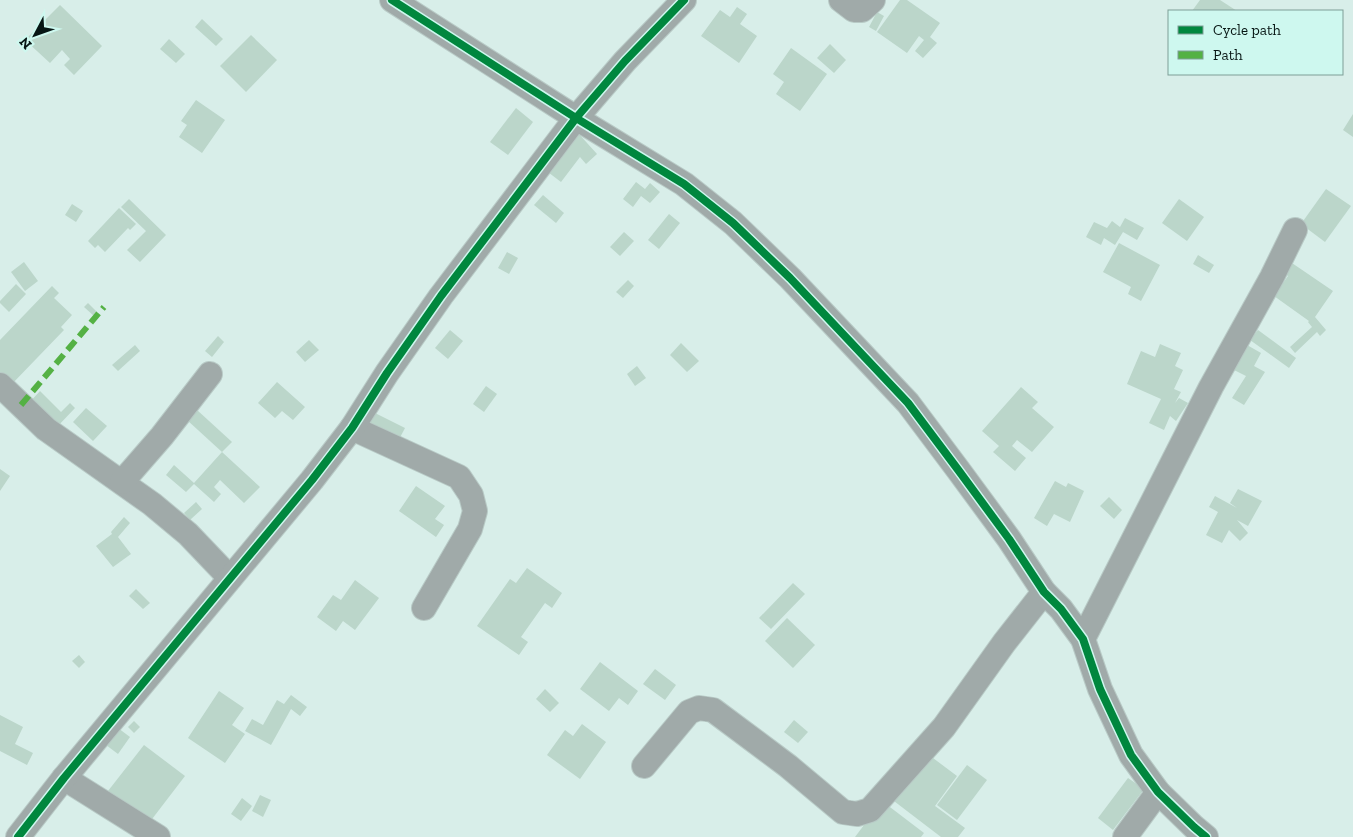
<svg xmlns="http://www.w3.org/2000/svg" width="1353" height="837" font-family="'Zilla Slab',serif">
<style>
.building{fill:#bbd6ca}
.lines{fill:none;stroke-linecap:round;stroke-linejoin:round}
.minor-casing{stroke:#b8cac6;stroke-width:26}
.minor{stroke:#a0aaa9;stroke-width:24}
.quiet{stroke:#54b144;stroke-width:6;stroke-dasharray:12 6;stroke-linecap:butt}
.cycleway-casing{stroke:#cef8ef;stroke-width:11}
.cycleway{stroke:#00873e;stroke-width:8}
</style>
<rect width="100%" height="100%" fill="#d8eee9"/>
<g class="building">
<path d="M900,0H907L940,23L930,37L937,43L923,58L915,51L924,40L919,36L907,53L877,32Z"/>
<path d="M1200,0H1220L1237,11H1192Z"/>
<path d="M60,5L102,46L74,75L64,65L70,59L62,50L50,63L25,40Z"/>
<path d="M737,7L747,14L740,24L757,36L739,63L701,36L720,10L730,17Z"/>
<path d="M877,12L884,16L876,31L869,27Z"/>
<path d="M202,19L223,39L216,46L195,27Z"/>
<path d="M251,35L277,60L246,92L220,66Z"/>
<path d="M169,39L185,54L176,63L160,49Z"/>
<path d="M830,44L846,60L834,73L817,58Z"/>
<path d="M791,48L827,74L800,111L776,94L784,82L773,74Z"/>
<path d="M196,100L225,120L202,153L179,137L187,125L181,121Z"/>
<path d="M516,108L533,122L508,155L490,142Z"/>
<path d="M1353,114V137L1343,130Z"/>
<path d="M578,133L597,154L586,164L580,157L561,182L540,166L561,139L571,147L567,143Z"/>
<path d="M636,182L645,189L650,183L660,192L650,203L641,196L633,207L623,199Z"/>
<path d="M1326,189L1351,206L1325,242L1301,224Z"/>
<path d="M543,195L564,213L556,223L534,205Z"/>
<path d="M129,199L166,235L140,262L127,250L146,231L121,207Z"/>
<path d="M1179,199L1204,217L1187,241L1162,223Z"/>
<path d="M72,204L83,211L76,222L65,215Z"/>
<path d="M119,208L136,224L130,230L128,228L105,252L98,245L95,248L88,241Z"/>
<path d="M669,214L680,223L659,249L648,240Z"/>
<path d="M1125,218L1144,228L1137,240L1123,232L1115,245L1104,238L1101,245L1086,237L1094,222L1107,228L1112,221L1120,227Z"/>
<path d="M624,232L634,241L620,256L610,247Z"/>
<path d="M1119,243L1160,265L1141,301L1128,294L1131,287L1103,272Z"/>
<path d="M507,252L518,258L509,274L498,268Z"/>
<path d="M1198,255L1214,265L1209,273L1193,264Z"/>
<path d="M1289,261L1333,291L1315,317L1326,330L1320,336L1317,332L1295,353L1290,347L1312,327L1308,322L1309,321L1274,296L1288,276L1282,271Z"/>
<path d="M24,262L38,281L25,291L11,272Z"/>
<path d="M628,280L634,286L623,298L616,292Z"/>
<path d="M16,284L26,294L9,312L0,303V301Z"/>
<path d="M52,286L59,293L54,298L72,315L61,327L64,330L10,386L0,377V340Z"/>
<path d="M88,303L97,312L94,316L84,307Z"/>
<path d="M450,330L463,341L448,359L435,348Z"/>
<path d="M1258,330L1296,358L1289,368L1250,340Z"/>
<path d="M218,336L224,342L212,357L205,351Z"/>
<path d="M309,340L319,350L305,362L296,352Z"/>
<path d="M681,343L699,361L687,372L670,355Z"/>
<path d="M1160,344L1181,353L1175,366L1183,370L1174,389L1181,392L1175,403L1179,398L1188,403L1176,421L1170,416L1164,430L1149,423L1161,399L1127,384L1141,351L1155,357Z"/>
<path d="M135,345L140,351L118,371L112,365Z"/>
<path d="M1247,345L1261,353L1254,366L1265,372L1244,405L1232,398L1246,376L1234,370Z"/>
<path d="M637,366L646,378L635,386L627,374Z"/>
<path d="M277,382L305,407L293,420L282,411L275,418L258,403Z"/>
<path d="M486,386L497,394L484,412L473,404Z"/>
<path d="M1021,387L1038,402L1032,408L1054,427L1032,452L1017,440L1012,446L1026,458L1015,471L993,452L999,446L982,431Z"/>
<path d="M40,391L61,412L70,403L75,408L56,428L29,403Z"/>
<path d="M86,408L107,426L93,441L73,422Z"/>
<path d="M365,408L405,428L395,447L356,426Z"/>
<path d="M197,410L232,442L222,452L187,420Z"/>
<path d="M222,452L260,487L244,503L220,480L214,487L221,494L214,502L194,484L186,492L166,475L174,465L194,483Z"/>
<path d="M0,469L10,476L0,491Z"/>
<path d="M1055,481L1066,487L1068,483L1084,491L1070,522L1054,514L1047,526L1034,518Z"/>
<path d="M416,486L445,506L435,519L444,525L436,537L399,511Z"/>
<path d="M1238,489L1262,501L1248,526L1237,520L1248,533L1240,541L1229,530L1222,543L1206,535L1218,512L1209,507L1215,496L1237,508L1230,503Z"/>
<path d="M1109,497L1122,510L1114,519L1100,506Z"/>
<path d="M196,502L202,509L190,520L184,513Z"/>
<path d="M124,517L130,523L118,537L131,554L113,567L96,546L112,534L111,532Z"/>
<path d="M527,568L562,593L552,608L545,603L521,637L528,642L519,655L477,626L510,579L516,583Z"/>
<path d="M355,580L379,598L355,630L343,621L336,631L317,617L333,595L341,600Z"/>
<path d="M793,583L805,594L771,629L759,618Z"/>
<path d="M136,589L150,603L143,609L129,596Z"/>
<path d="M787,618L815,645L793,668L765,641Z"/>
<path d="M79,655L85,662L79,668L72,661Z"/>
<path d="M600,662L638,691L628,705L619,698L609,711L580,689Z"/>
<path d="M655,669L676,685L665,700L643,684Z"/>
<path d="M545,689L559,703L550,712L536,699Z"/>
<path d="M219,691L244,708L232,725L245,734L225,763L188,738Z"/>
<path d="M291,695L307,707L300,716L291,709L271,745L245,731L252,719L263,725L277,700L284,704Z"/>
<path d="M0,715L23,727L15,744L33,753L27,765L0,751Z"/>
<path d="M794,720L808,732L798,743L784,732Z"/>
<path d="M134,721L140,727L134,733L128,727Z"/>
<path d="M582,724L606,742L580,779L547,755L565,730L573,736Z"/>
<path d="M114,725L130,737L118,754L102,742Z"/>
<path d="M144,745L185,776L149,823L108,791Z"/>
<path d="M925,752L957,776L935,806L965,828L958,837H941L890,798Z"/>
<path d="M967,765L987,780L957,820L937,805Z"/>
<path d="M1128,778L1144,789L1113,830L1098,818Z"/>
<path d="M260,795L271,800L263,817L252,811Z"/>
<path d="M242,798L252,806L241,821L231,814Z"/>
<path d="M882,801L924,833L921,837H855Z"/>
</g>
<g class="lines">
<g class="minor-casing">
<g id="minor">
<path d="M392,0L576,118L684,184L733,223L790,278L908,403L959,471L1009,539L1044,592L1061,609L1083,639L1100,689L1131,755L1158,792L1194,827L1206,837"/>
<path d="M841,0L854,10H862L873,0"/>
<path d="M0,385L46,429L152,504L188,534L230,578"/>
<path d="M352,428L459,477L471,495L475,511L470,529L424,608"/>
<path d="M122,482L162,436L210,374"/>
<path d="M1083,639L1211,387L1272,277L1295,230"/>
<path d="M644,766L689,712L699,708L713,710L788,766L843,812L857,814L870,810L944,727L1004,643L1044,592"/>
<path d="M64,778L158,837"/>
<path d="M18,837L64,778L312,480L352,428L387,373L441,296L576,118L625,61L684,0"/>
<path d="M1125,837L1158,792"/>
</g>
</g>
<use href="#minor" class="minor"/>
<path class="quiet" d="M21,405L104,307"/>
<g class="cycleway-casing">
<g id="cycleway">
<path d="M392,0L576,118L684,184L733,223L790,278L908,403L959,471L1009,539L1044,592L1061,609L1083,639L1100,689L1131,755L1158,792L1194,827L1206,837"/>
<path d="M18,837L64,778L312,480L352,428L387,373L441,296L576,118L625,61L684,0"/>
</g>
</g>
<use href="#cycleway" class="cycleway"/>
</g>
<rect x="1168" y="10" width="175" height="65" fill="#cef8ef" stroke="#7e9e97"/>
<rect x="1178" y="26" width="25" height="8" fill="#00873e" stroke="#7e9e97"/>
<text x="1213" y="35" font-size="15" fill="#071614">Cycle path</text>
<rect x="1178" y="51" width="25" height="8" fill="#54b144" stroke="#7e9e97"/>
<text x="1213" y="60" font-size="15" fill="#071614">Path</text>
<g transform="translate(35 35) rotate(229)" stroke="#cef8ef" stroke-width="4" paint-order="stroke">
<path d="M0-4L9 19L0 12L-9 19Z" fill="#071614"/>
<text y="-8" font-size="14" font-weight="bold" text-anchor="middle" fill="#071614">N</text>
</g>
</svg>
